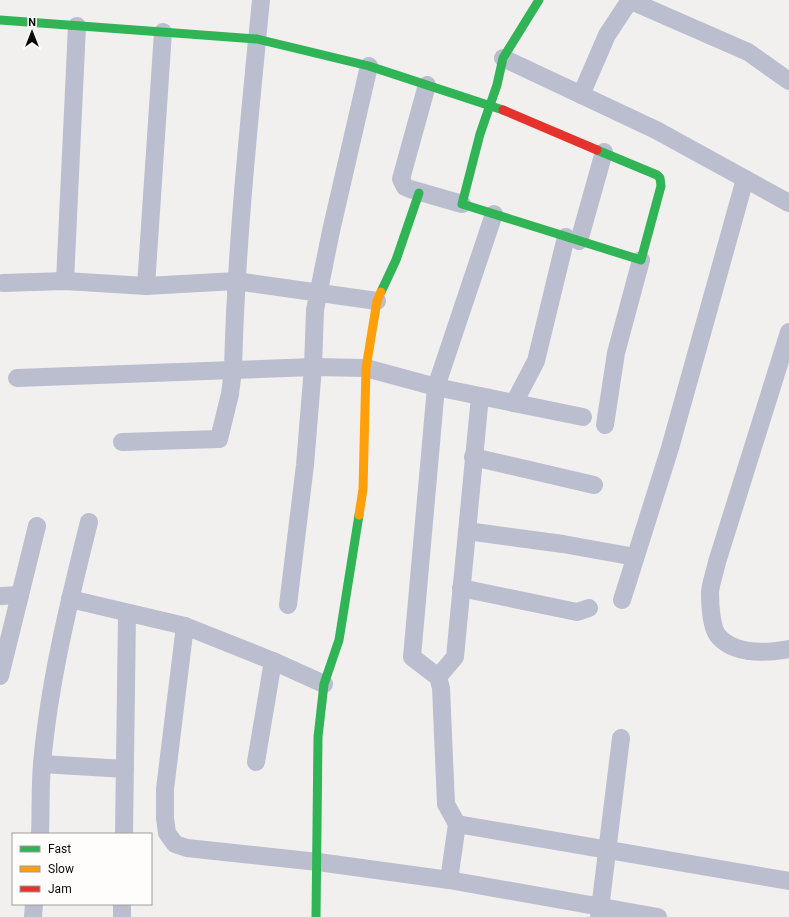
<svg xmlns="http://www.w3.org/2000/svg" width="789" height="917" font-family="Roboto,sans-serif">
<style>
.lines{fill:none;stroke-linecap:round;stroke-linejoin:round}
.street{stroke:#babecf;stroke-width:18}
.fast{stroke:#30b455;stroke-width:9}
.slow{stroke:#ff9f0a;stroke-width:9}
.jam{stroke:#e5322d;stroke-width:9}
</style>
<rect width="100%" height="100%" fill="#f2f0ee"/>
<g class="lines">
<g class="street">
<path d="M261,0C249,123 236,246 233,370L313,367L366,368L436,387L583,417"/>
<path d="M629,0L748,52L789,81"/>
<path d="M503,58L656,130L789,203"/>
<path d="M427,85L401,179L405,187L410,189L462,204"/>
<path d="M581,95L607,35L630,0"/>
<path d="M579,241L604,152"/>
<path d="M65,281L77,26"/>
<path d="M3,283L65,281L146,286L236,281L377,301"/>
<path d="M146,286L163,32"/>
<path d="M789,332L717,562C715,572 711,582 710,592C710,603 711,629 719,637C736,655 767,653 789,649"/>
<path d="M17,378L233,370L230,394L219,439L122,442"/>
<path d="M514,403L536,361L566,237"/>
<path d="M605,425L616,353L641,260"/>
<path d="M473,457L594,485"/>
<path d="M467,531L563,544L635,557"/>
<path d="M461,588L577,612L589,608"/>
<path d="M0,596L20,595"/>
<path d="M70,599L185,626L273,661L324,684"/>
<path d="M622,600L670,448L745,179"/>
<path d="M288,605L305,465L313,367L315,310L331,231L369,66"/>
<path d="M185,626L165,789V818L167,833L175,844L187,848L318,862L449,880L658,917"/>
<path d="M0,676L37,526"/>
<path d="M438,677L455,657L480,396"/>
<path d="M256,762L273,661"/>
<path d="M42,764L125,769"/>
<path d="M457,824L446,804L441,688L438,677L412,657L436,387L494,214"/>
<path d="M40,834C41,811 40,787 42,764C49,683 69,602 89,522"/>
<path d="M124,834L127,614"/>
<path d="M449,880L457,824L789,881"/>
<path d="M33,917L34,904"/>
<path d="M122,917V904"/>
<path d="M599,917L621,738"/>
</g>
<g class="fast">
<path d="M539,0L503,58L497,85L480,134L462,204L641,260L661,186L660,178L657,175L597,150"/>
<path d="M0,20L257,39L369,66L503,110"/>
<path d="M381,292L396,260L419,193"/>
<path d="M316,917L318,737L324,684L339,640L359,515"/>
</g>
<path class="slow" d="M359,515L363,489L366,368L377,301L381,292"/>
<path class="jam" d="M503,110L597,150"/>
</g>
<rect x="12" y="833" width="140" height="72" fill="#fffdfc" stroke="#9e9c9b"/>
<rect x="20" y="846" width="20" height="6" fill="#30b455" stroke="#9e9c9b"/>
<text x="48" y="853" font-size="12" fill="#0c0b0a">Fast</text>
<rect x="20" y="866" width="20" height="6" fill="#ff9f0a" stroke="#9e9c9b"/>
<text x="48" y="873" font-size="12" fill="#0c0b0a">Slow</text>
<rect x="20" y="886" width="20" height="6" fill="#e5322d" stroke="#9e9c9b"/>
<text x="48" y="893" font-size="12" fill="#0c0b0a">Jam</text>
<g transform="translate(32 32)" stroke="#fffdfc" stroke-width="3" paint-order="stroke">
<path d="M0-3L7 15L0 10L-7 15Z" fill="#0c0b0a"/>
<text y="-6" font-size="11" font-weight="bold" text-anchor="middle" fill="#0c0b0a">N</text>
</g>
</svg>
